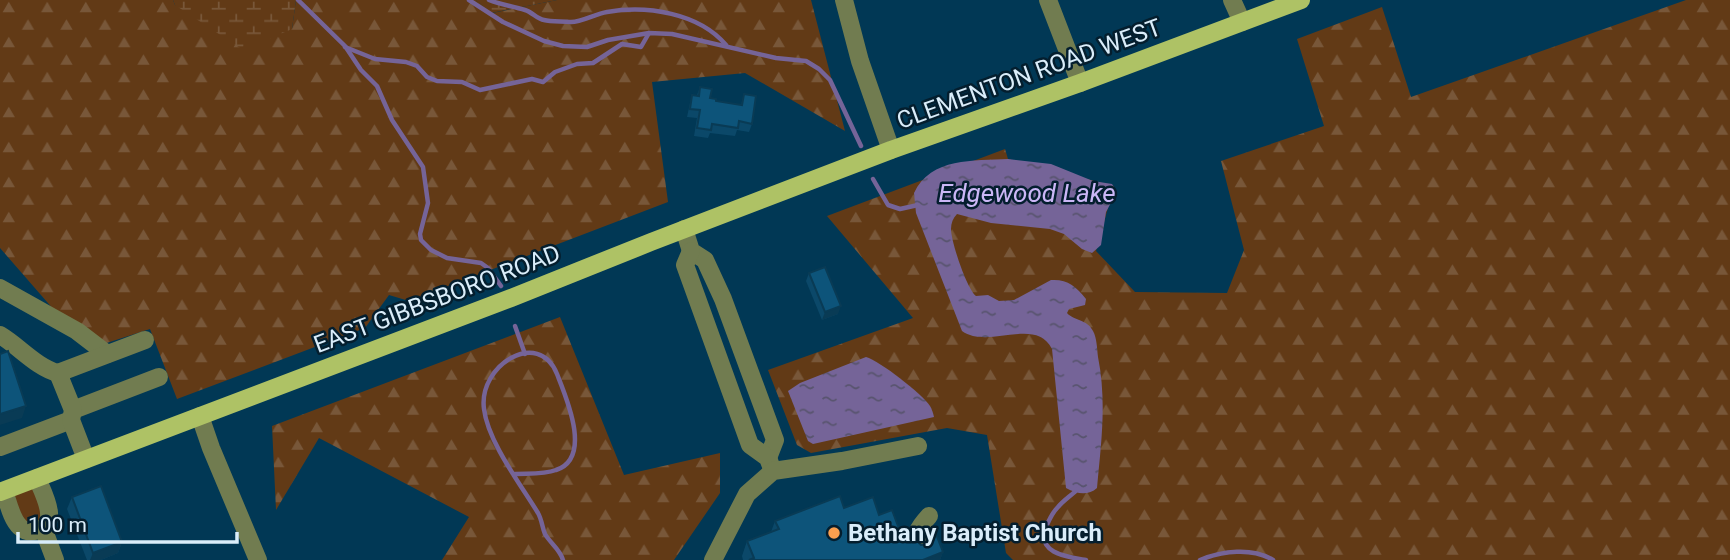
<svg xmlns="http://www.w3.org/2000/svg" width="1730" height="560" font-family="Roboto,sans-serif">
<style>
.green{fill:#623a16}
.forest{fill:url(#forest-firs)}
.wetland{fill:url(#wetland-marsh)}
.water{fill:url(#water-ripples)}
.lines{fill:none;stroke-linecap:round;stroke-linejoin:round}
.stream{stroke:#756498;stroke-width:4.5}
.minor{stroke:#717c50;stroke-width:18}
.major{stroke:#aec265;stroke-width:18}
.wall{fill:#0b4869}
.shaded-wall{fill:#093b55}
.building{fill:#0d547a;stroke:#093b55;stroke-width:2}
.poi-dot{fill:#fa9f4f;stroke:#041e2e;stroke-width:2.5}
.labels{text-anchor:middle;stroke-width:5;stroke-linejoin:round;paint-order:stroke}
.street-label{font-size:24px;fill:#daedfa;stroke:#041e2e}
.poi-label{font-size:24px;font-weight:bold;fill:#daedfa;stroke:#041e2e;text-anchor:start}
.water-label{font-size:26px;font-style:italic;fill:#cbb7f6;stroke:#041e2e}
</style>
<defs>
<pattern id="forest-firs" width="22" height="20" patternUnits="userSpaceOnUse" patternTransform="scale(1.75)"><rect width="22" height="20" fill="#623a16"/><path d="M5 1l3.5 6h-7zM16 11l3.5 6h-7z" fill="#785739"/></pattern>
<pattern id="wetland-marsh" width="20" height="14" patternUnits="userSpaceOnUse" patternTransform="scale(1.75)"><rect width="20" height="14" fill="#623a16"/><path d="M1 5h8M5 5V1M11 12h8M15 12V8" fill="none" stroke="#785739"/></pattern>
<pattern id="water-ripples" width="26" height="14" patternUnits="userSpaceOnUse" patternTransform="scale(1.75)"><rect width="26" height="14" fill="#756498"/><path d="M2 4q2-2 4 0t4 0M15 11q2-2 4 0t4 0" fill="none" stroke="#58546e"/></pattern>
</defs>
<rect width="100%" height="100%" fill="#013855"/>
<path class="green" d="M37,478L49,509L32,532L4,491Z"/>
<g class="forest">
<path d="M0,0H173L175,5L292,29L296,0H476L492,13L557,0H811L845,131L745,73L652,82L668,202L409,301L389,295L365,328L177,399L150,329L88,349L0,248Z"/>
<path d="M1686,0H1730V560H1013L1006,553L987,435L947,428L811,453L797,445L768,370L913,318L827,216L1005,149L1008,159L1114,186L1096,251L1135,292L1227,293L1244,250L1221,161L1324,126L1297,39L1382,7L1411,97Z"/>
<path d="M560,317L624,475L720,453V493L674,560H442L469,517L319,438L276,510L272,426Z"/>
</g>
<g class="wetland">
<path d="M173,0H296L292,29L243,50L175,5Z"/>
<path d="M476,0H557L491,13Z"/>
</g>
<g class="water">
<path d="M1008,159L1051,164L1093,181L1112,184L1115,189L1114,197L1106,212L1101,245L1092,253L1082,249L1064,234L1050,229L991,223L957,214C953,218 951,223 951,229C951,242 967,289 976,296L988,295L999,301L1014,300L1051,280C1067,279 1076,286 1086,299L1085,305L1069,309L1067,313C1074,321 1087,319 1093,331C1097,338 1097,349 1098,357C1107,402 1101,444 1097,488C1088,496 1077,494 1066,488L1052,349C1035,316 989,350 962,331L916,213L914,193C931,157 974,161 1008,159Z"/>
<path d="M866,357C880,361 922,394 930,406C932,409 933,413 934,417L813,444L808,441L788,391L800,383Z"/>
</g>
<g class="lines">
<g class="stream">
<path d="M298,0L345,46L361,70L377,86L392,120L423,167L428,203L420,234L421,240L431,250L447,258L481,263L488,268L501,286"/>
<path d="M469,0L503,22L544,41L563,46L587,47L608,40L649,33L672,34L776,58L806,61L819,69L830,80L861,146"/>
<path d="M489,0C501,5 513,6 525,10C532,12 537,19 544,20C551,22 563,21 571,22C582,22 595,14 607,12C647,5 699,13 726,45"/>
<path d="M345,47L375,59L406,62L417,66L427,77L437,81L462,82L480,90L532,79L543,82L555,72L577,64L593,63L622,44L641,47L649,33"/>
<path d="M873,179L888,205L900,209L918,205"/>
<path d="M515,326L525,354"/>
<path d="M513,474C527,473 543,475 556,470C593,458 566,397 557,374C539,328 478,365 484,409C488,442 521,485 538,513C542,520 542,527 545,534C550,543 560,549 563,560"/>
<path d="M1079,488C1072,495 1064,500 1058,507C1052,513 1049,520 1046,527C1036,554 1068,557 1086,560"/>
<path d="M1200,560C1222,551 1252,547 1273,560"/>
</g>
<g class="minor">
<path d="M844,0L860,61L891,150"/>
<path d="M1048,0L1080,83"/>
<path d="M1232,0L1242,22"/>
<path d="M684,229L691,251L705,260L723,299L775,440L768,458"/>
<path d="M691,251L685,265L750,445L768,458L771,466"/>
<path d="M0,288L77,331L107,354"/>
<path d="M0,335C20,347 36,367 58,373"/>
<path d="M73,410L159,377"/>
<path d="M200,416L211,448L258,560"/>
<path d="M0,447L71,420"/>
<path d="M86,459L71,420L73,410L58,373L145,340"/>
<path d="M4,491C8,501 11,519 20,527C24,531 30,532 35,531C62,526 43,493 37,478"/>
<path d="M43,528L55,560"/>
<path d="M919,549C914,534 918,528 929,516"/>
<path d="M713,560L747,494L773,471L842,461L918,446"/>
</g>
<path class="major" d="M0,492L511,298L651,242L891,150L1080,83L1301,0"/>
</g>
<g class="wall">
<path d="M700,87L710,98L716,101L741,105L744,94L752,124L749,132L737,130L735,136L710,133L708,138L694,136L697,118L687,117L690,103L692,95H697Z"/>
<path d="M809,273L838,314L822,320L806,281Z"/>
<path d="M72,497L122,542L118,553L101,560H87L67,509Z"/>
<path d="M844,508L879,515L904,542L921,545L943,552L940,560H743L742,556L747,541L771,532L775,521Z"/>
</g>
<g class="shaded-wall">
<path d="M841,306L838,314L822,320L825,312Z"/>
<path d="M26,406L22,418L0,425V414Z"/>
<path d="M122,542L118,553L101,560H90L93,553Z"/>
<path d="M943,552L940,560H923Z"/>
</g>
<g class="building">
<path d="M700,87L712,89L710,98L716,99V101L742,105L744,94L756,96L752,124L739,121L738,128L712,124L711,130L697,128L700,110L690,109L692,95L699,96Z"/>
<path d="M825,267L841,306L825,312L809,273Z"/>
<path d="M8,351L26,406L0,414V354Z"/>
<path d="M101,486L122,542L93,553L72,497Z"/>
<path d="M840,496L844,508L873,497L879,515L892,510L904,542L914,538L921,545H927L933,541L936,534L943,552L923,560H749L754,558L747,541L779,529L775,521Z"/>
</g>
<circle class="poi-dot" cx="834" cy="533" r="7"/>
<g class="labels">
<g class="street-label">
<text transform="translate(1029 74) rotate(-20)" y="8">CLEMENTON ROAD WEST</text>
<text transform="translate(437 299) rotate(-21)" y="8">EAST GIBBSBORO ROAD</text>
</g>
<g class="poi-label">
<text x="848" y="541">Bethany Baptist Church</text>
</g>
<g class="water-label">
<text x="1027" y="202">Edgewood Lake</text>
</g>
</g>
<path d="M18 532v10h219v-10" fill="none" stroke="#daedfa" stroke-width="3.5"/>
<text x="28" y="532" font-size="21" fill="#daedfa" stroke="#041e2e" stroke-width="5" paint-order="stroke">100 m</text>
</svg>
